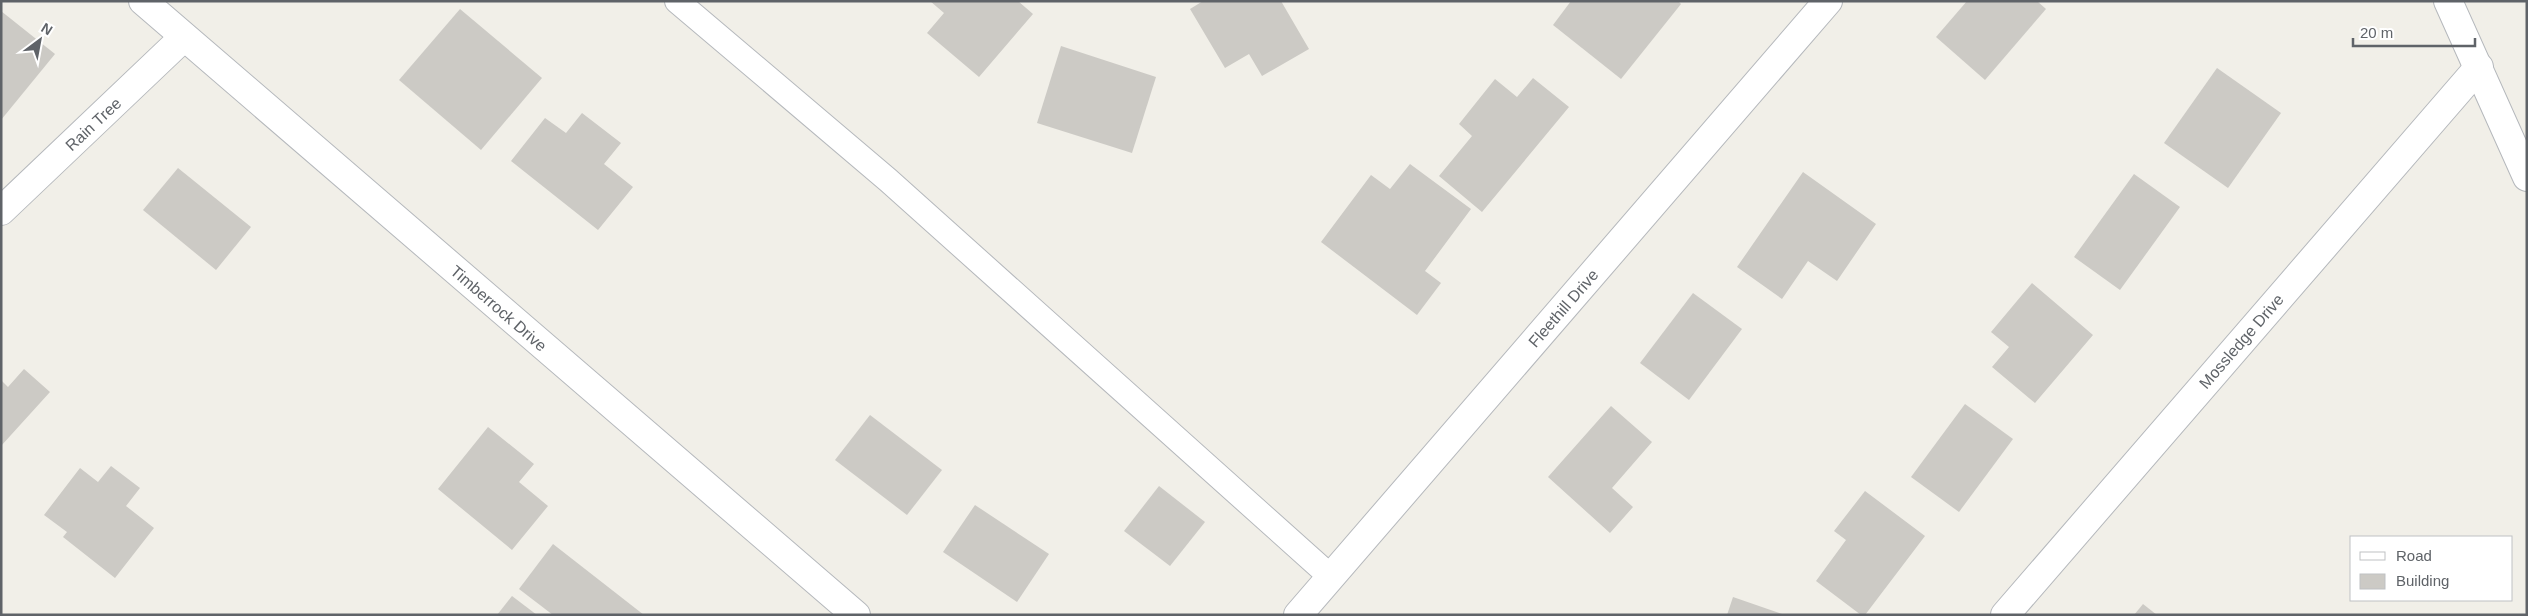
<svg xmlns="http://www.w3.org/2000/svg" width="2528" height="616" font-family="Helvetica,sans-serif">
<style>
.building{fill:#cccac5}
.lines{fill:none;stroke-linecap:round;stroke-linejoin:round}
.service-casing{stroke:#b5b8bc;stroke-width:26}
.minor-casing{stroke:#b5b8bc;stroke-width:30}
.service{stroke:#fff;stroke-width:24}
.minor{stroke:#fff;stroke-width:28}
.labels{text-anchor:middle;stroke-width:4.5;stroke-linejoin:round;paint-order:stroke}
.street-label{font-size:16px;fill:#5f6368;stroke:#fff}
</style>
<rect width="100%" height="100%" fill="#f1efe8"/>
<g class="building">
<path d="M930,1H1018L1033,14L979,77L927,33L944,13Z"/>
<path d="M1203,1H1281L1309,49L1262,76L1249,54L1225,68L1190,9Z"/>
<path d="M1571,1H1678L1681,4L1621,79L1553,25Z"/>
<path d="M1967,1H2037L2046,9L1985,80L1936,37Z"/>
<path d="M460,9L542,78L481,150L399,80Z"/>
<path d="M1,11L55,54L1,120Z"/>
<path d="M1061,46L1156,77L1132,153L1037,123Z"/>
<path d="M2217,68L2281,113L2228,188L2164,143Z"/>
<path d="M1533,78L1569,107L1482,212L1439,176L1472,136L1459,124L1495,79L1517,97Z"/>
<path d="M582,113L621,143L604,164L633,187L598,230L511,161L545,118L566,133Z"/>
<path d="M1410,164L1471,209L1425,271L1441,283L1417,315L1321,242L1371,175L1390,189Z"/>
<path d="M178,168L251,227L216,270L143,210Z"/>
<path d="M1803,172L1876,224L1837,281L1808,261L1782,299L1737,267Z"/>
<path d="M2134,174L2180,207L2120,290L2074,257Z"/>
<path d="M2032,283L2093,335L2035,403L1992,367L2009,347L1991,332Z"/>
<path d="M1693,293L1742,329L1689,400L1640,363Z"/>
<path d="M24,369L50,392L1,446V380L8,387Z"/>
<path d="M1965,404L2013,439L1959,512L1911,477Z"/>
<path d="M1611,406L1652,442L1612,488L1633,507L1610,533L1548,477Z"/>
<path d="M870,415L942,470L907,515L835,460Z"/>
<path d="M488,427L534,464L519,482L548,506L512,550L438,489Z"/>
<path d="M111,466L140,488L126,506L154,528L115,578L63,537L67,532L44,515L80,468L98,482Z"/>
<path d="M1159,486L1205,522L1170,566L1124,531Z"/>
<path d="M1865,491L1925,536L1865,615H1861L1816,581L1846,540L1834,531Z"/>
<path d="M975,505L1049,554L1017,602L943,552Z"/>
<path d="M553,544L644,615H553L519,589Z"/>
<path d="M512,596L537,615H497Z"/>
<path d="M1733,597L1782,614V615H1727Z"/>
<path d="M2143,604L2157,615H2134Z"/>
</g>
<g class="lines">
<g class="service-casing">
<path id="service" d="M677,1L888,180L1331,577"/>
</g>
<g class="minor-casing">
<g id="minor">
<path d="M143,1L856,615"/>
<path d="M2448,1L2527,177"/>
<path d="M1,211L184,37"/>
<path d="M1298,615L1828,1"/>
<path d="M2005,615L2479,67"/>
</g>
</g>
<use href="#service" class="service"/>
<use href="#minor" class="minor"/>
</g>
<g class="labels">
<g class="street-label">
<text transform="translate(93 124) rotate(-43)" y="6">Rain Tree</text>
<text transform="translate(499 308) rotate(41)" y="6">Timberrock Drive</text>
<text transform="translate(1563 308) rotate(-49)" y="6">Fleethill Drive</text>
<text transform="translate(2241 341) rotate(-49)" y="6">Mossledge Drive</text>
</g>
</g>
<rect width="2528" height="616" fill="none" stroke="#5f6368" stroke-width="5"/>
<rect x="2350" y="536" width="162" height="65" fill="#ffffff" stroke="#bfc1c3"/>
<rect x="2360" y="552" width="25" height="8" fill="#ffffff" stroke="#bfc1c3"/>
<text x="2396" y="561" font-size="15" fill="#5f6368">Road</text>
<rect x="2360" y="574" width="25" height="15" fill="#cccac5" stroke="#bfc1c3"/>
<text x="2396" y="586" font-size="15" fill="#5f6368">Building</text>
<g transform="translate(40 40) rotate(32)" stroke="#ffffff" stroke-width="4" paint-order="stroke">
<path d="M0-4L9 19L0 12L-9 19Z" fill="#5f6368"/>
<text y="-8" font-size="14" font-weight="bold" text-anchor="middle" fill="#5f6368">N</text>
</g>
<path d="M2353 38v8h122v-8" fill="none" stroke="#5f6368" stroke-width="2.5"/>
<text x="2360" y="38" font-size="15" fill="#5f6368" stroke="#ffffff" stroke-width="4" paint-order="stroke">20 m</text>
</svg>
